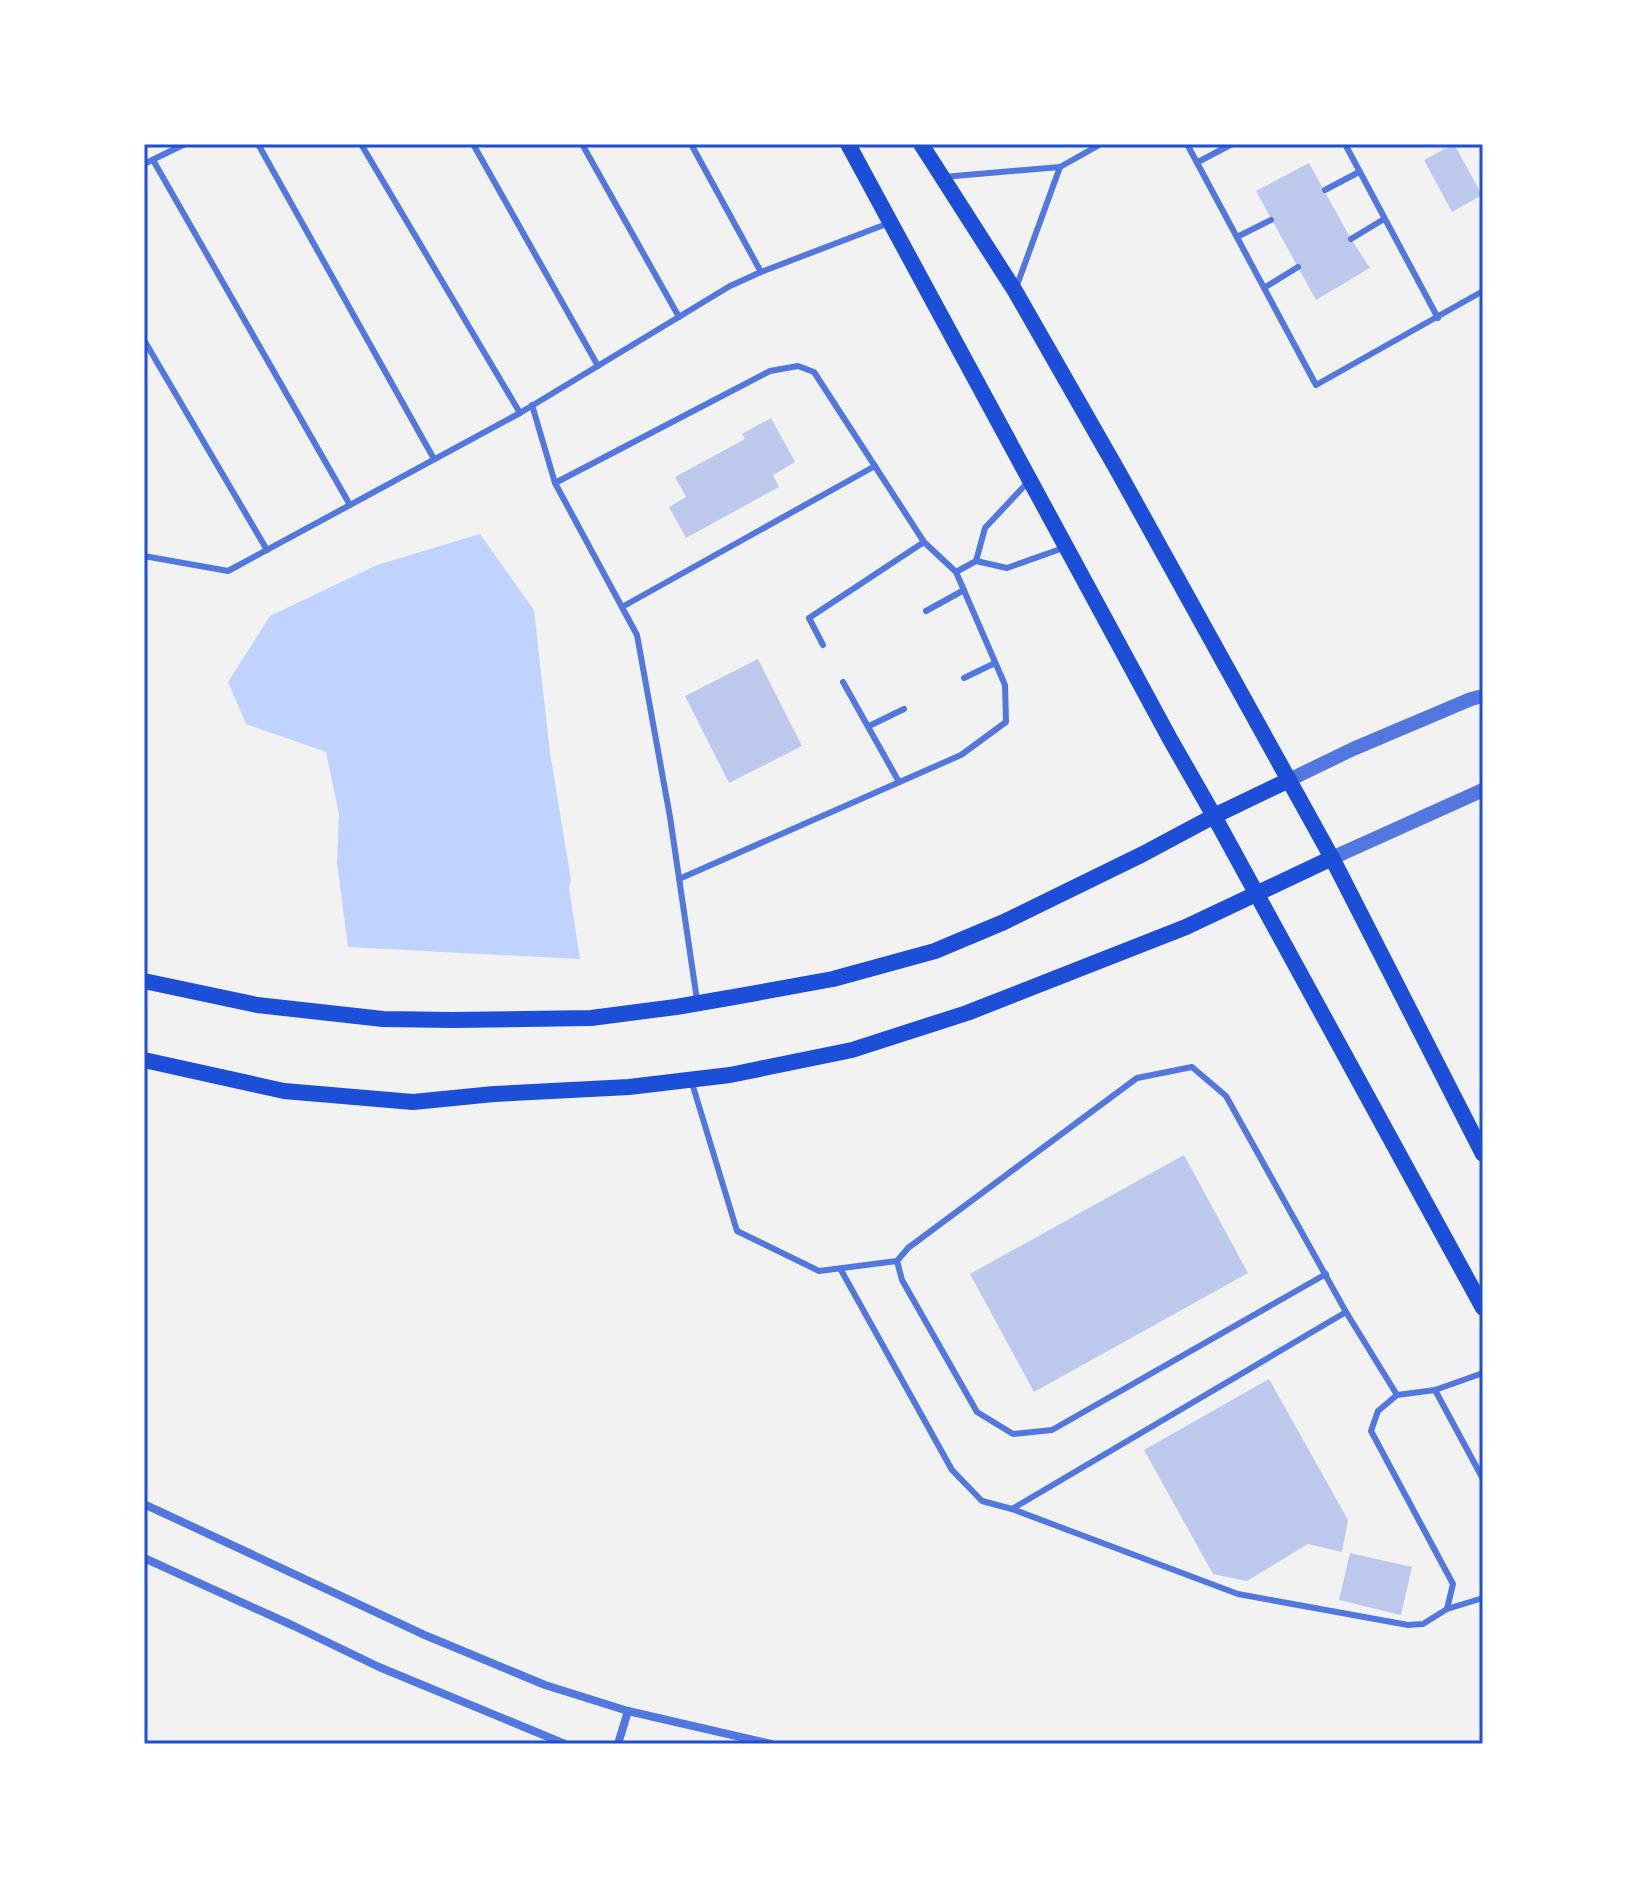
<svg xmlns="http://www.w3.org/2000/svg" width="1627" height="1888" font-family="'IBM Plex Sans',sans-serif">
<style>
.water{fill:#bfd3fe}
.building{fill:#bdc9ec}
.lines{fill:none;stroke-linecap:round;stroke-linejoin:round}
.service{stroke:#5277de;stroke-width:6}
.minor{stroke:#5277de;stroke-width:8}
.tertiary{stroke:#5277de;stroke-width:14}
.secondary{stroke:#1d4ed8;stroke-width:16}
.neatline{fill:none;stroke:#1d4ed8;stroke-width:3}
</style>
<rect width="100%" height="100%" fill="#f2f2f2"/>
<path class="water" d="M480,534L534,610L550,753L571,880L569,888L580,959L348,947L337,863L339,814L326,752L246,724L228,682L270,616L377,565Z"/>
<g class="building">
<path d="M1454,144L1482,195L1452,212L1424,160Z"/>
<path d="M1309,163L1351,239L1370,268L1316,300L1256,191Z"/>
<path d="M771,418L795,462L773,475L779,487L686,538L669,507L686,497L675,477L745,439L742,434Z"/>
<path d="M758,659L802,746L729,783L685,696Z"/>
<path d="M1184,1155L1248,1273L1034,1392L970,1274Z"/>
<path d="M1269,1379L1348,1520L1342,1552L1308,1544L1247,1581L1213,1574L1144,1450Z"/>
<path d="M1350,1553L1412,1567L1401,1615L1339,1600Z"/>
</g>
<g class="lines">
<g class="service">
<path d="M258,144L434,459"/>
<path d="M361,144L520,413"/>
<path d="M473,144L598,366"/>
<path d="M582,144L679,317"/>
<path d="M691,144L761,272"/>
<path d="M1187,144L1316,385L1483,291"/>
<path d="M1345,144L1438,318"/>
<path d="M153,160L350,505"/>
<path d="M1198,162L1232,144"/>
<path d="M144,164L185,144"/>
<path d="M943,177L1060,167L1101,144"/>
<path d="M1325,190L1359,172"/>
<path d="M1237,237L1271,220"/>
<path d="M1351,239L1384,219"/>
<path d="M1016,288L1060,167"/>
<path d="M1264,288L1298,267"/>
<path d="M144,340L267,550"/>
<path d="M532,405L555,483L637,635L670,817L697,1000"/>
<path d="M555,483L770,371L798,366L814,372L924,542L956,572L1005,685L1006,722L961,755L679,879"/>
<path d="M144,556L228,571L520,413L730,286L761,272L889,223"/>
<path d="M976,561L985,528L1027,483"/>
<path d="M956,572L976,561L1007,568L1066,547"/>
<path d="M622,607L875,466"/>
<path d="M926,611L964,590"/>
<path d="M823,645L809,618L924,542"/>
<path d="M964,678L995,663"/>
<path d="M843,682L899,782"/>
<path d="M869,726L904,709"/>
<path d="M692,1083L737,1231L819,1271L897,1261L908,1248L1137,1078L1192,1067L1226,1096L1346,1312L1397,1395"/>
<path d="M897,1261L902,1280L977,1412L1013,1434L1052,1430L1326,1274"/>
<path d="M841,1270L952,1470L982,1501L1012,1509L1238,1594L1408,1625L1423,1624L1447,1609L1453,1584L1371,1431L1378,1411L1397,1395L1435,1390L1483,1373"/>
<path d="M1435,1390L1483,1479"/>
<path d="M1012,1509L1346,1312"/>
<path d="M1447,1609L1483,1598"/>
</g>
<g class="minor">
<path d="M144,1504L427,1636L545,1685L628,1711L771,1744"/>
<path d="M144,1558L294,1626L379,1667L565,1744"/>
<path d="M618,1744L628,1711"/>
</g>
<g class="tertiary">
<path d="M1289,780L1353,749L1471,699L1483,696"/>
<path d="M1332,858L1483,790"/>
</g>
<g class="secondary">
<path d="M848,144L1170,739L1214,816L1483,1308"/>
<path d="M921,144L1015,291L1119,473L1332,858L1483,1154"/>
<path d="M144,981L257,1005L383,1019L452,1020L591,1018L676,1007L734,997L833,979L935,951L1004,922L1143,854L1214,816L1289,780"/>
<path d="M144,1060L284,1091L413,1102L494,1094L629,1087L730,1075L852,1050L967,1013L1186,927L1332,858"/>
</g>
</g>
<rect width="1627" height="1888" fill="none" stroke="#ffffff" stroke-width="292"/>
<rect x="146" y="146" width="1335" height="1596" class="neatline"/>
</svg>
